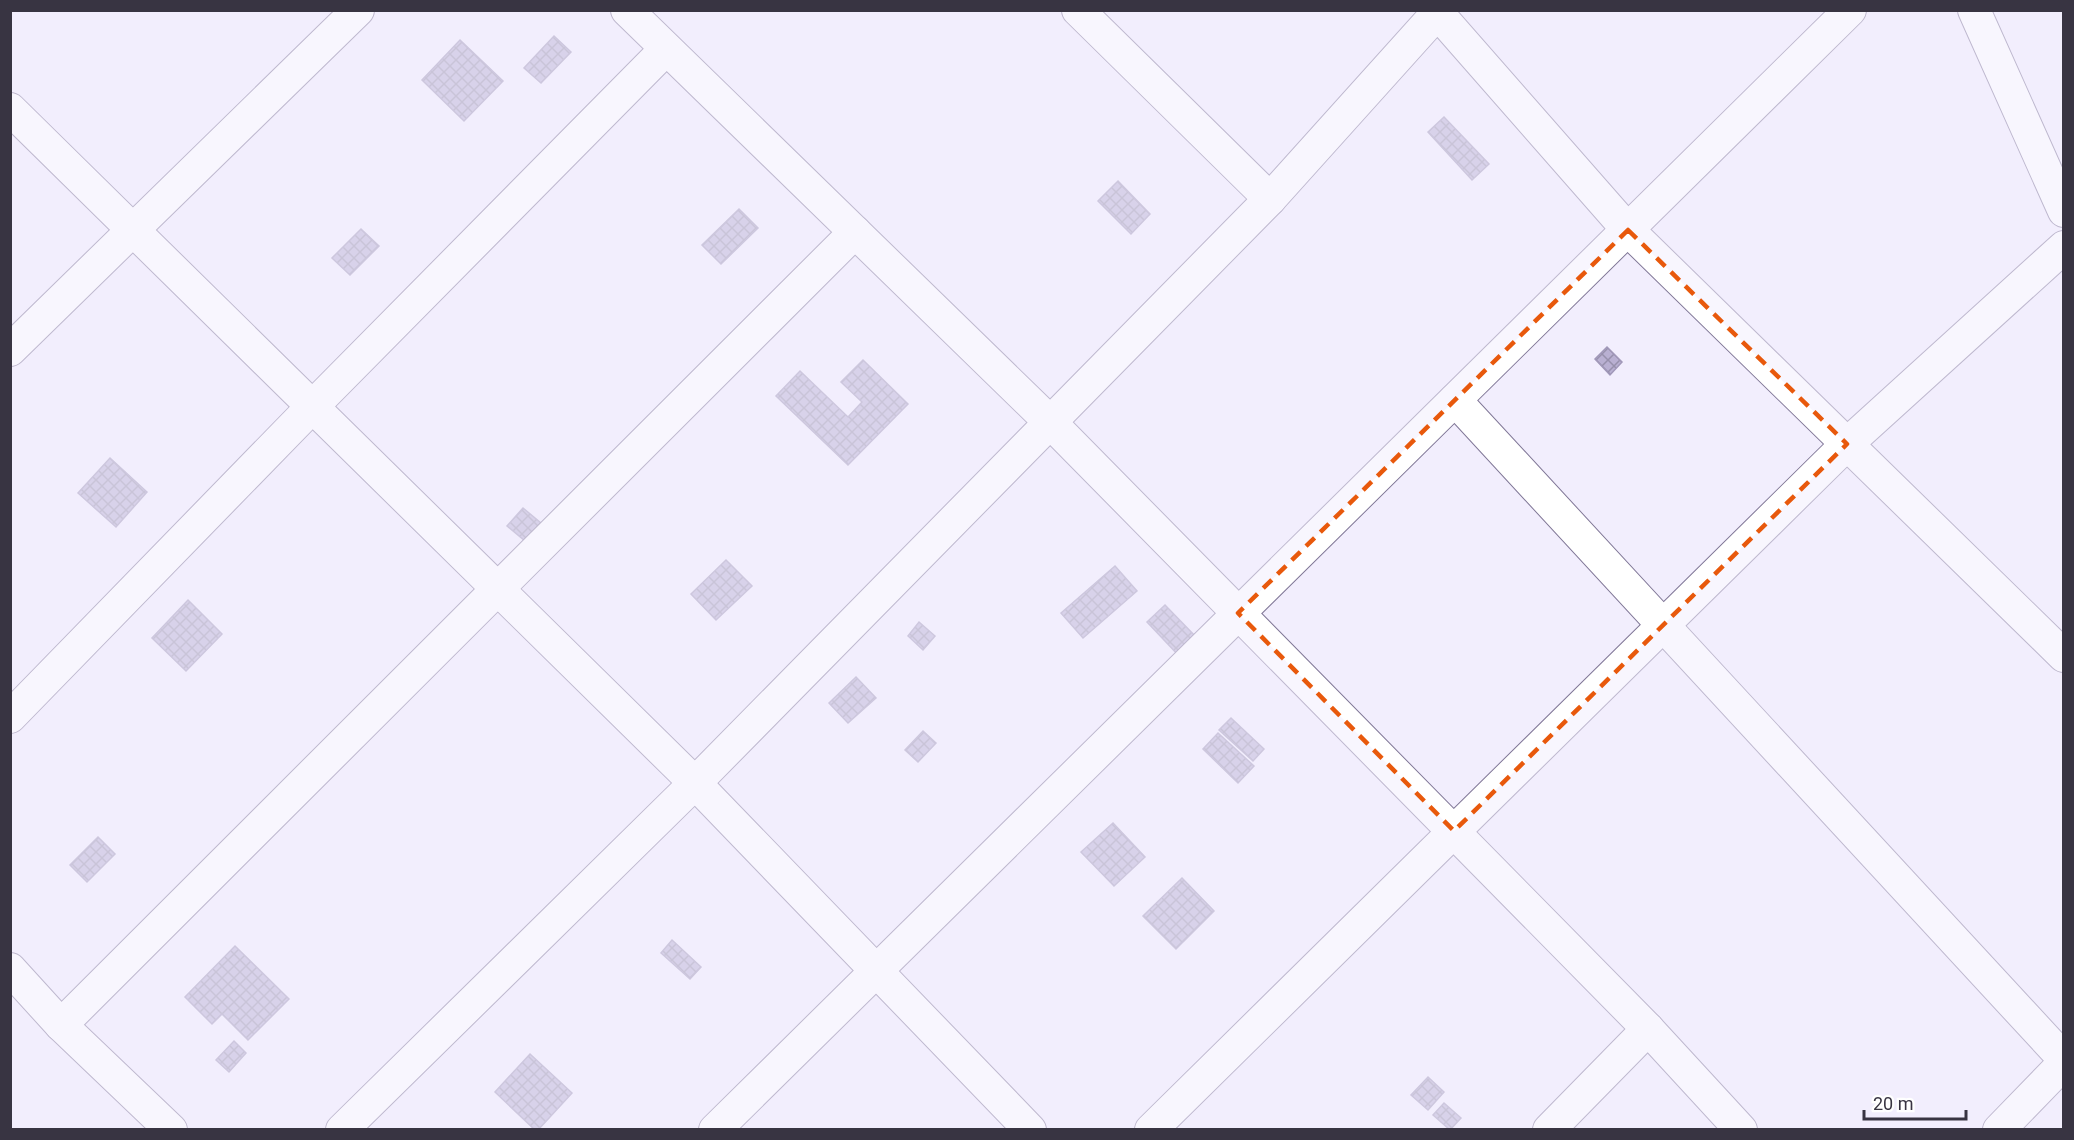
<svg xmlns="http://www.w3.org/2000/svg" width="2074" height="1140" font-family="Roboto,sans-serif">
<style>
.building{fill:url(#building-cross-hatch);stroke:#a198b9;stroke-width:1.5}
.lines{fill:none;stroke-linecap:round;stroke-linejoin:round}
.minor-casing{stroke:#807797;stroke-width:34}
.minor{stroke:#fff;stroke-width:32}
.marked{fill:none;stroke:#e8590c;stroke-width:4.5;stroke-dasharray:12 8;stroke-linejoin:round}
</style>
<defs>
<pattern id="building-cross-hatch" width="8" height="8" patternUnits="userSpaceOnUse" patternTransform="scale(1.5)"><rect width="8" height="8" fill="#b9b0d2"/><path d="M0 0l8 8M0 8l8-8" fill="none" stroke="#9790ac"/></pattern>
</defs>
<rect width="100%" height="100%" fill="#f2eefd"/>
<g class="building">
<path d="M554,36L571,52L541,83L524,68Z"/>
<path d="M460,40L503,81L464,121L422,80Z"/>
<path d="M1444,117L1489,164L1472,180L1428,132Z"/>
<path d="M1118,181L1150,214L1131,234L1098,201Z"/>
<path d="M739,209L758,228L721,264L702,245Z"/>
<path d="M361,229L379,246L350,275L332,258Z"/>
<path d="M1607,347L1622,362L1610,375L1595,359Z"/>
<path d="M863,360L908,404L848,465L776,396L800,371L848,417L862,402L841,382Z"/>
<path d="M110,458L147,492L116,527L78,493Z"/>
<path d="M523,508L559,538L543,556L507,526Z"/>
<path d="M726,560L752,586L716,620L691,594Z"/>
<path d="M1115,566L1137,591L1083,638L1061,613Z"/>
<path d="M188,600L222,634L186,671L152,638Z"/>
<path d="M1165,605L1198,639L1180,657L1147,622Z"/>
<path d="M919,622L935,636L923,650L908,636Z"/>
<path d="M856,677L876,698L848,723L829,703Z"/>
<path d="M1231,718L1264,749L1253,761L1219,730Z"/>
<path d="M923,731L936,743L918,762L905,750Z"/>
<path d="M1218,733L1254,766L1238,783L1203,749Z"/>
<path d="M1113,823L1145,857L1114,886L1081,852Z"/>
<path d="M98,837L115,854L87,882L70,865Z"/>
<path d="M1182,878L1214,911L1176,949L1143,916Z"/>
<path d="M672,940L701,967L690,979L661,953Z"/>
<path d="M235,946L289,999L248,1040L222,1014L212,1024L185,997Z"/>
<path d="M234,1041L246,1053L229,1072L216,1060Z"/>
<path d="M530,1054L572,1093L538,1130H535L495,1092Z"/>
<path d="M1428,1077L1444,1092L1428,1110L1411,1095Z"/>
<path d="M1444,1103L1461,1118L1450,1130L1433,1115Z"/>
</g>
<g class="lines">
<g class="minor-casing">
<g id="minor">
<path d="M627,10L1050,422L1648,1029"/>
<path d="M1078,10L1270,199"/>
<path d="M1435,10L1628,230L2064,656"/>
<path d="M1974,10L2064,211"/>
<path d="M10,109L695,783L1030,1130"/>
<path d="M10,350L358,10"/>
<path d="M1455,400L2064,1059"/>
<path d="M10,717L312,407L666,49"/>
<path d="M10,969L61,1025L171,1130"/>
<path d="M61,1025L855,232"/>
<path d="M342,1130L695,783L1270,199L1440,10"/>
<path d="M715,1130L1850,10"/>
<path d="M1151,1130L1847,444L2064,247"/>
<path d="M1549,1130L1648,1029L1741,1130"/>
<path d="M1999,1130L2064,1063"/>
</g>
</g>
<use href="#minor" class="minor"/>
</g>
<path d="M0 0H2074V1140H0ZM1628,230L1847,444L1454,831L1238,613Z" fill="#f2eefd" fill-opacity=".55" fill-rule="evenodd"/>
<path class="marked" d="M1628,230L1847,444L1454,831L1238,613Z"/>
<rect width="2074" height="1140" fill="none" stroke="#383442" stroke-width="24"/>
<path d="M1864 1110v9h102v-9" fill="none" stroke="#383442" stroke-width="3"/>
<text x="1873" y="1110" font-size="18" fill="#383442" stroke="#ffffff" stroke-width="4.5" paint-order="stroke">20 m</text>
</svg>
